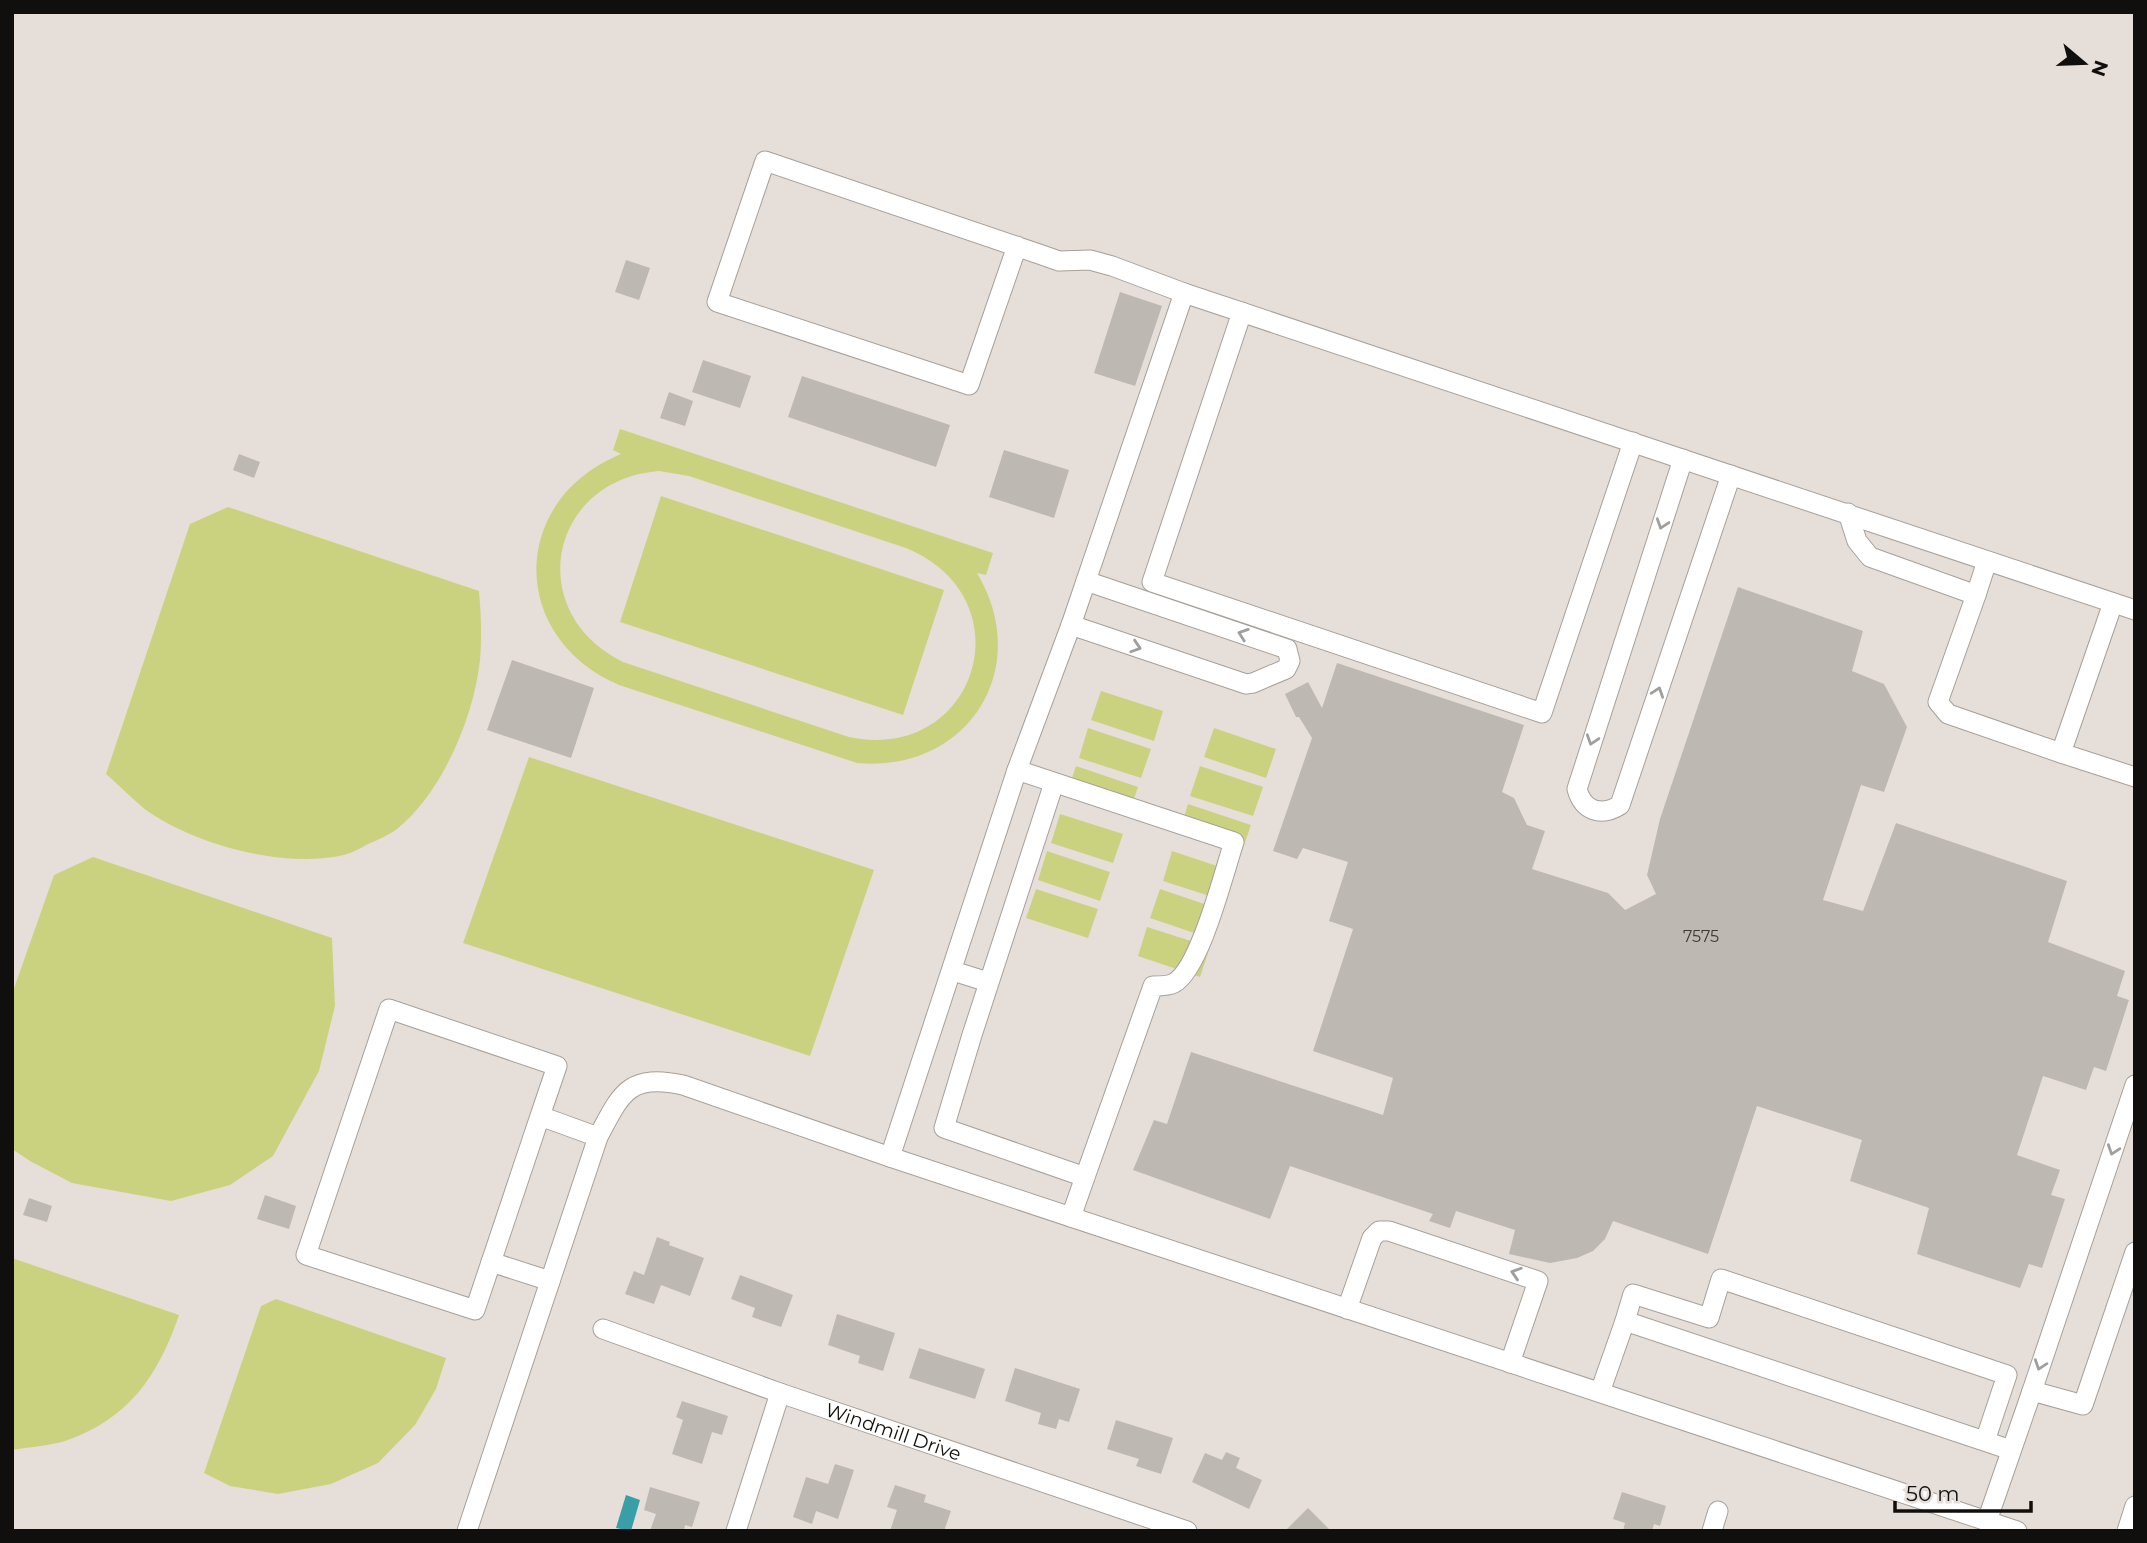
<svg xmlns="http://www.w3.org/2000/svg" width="2147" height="1543" font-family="Montserrat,sans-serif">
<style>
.green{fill:#cbd27f;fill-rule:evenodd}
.water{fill:#389fa9}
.building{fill:#beb8b2}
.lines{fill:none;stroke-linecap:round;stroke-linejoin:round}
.minor-casing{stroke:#a7a09a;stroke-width:21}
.minor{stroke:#fff;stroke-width:19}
.oneway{stroke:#a09f9e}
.labels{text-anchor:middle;stroke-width:7;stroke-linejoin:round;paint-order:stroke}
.number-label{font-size:16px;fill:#3c3936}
.street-label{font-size:19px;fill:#110f0d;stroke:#e6dfd9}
</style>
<rect width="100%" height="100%" fill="#e6dfd9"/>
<g class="green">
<path d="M620,429L993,553L986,575L977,573C1034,668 968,773 857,763L619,685C508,637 509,500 621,454L613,450ZM659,471L689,476L906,548C1028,598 977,764 849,737L623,662C523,613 548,480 659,471Z"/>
<path d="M661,496L944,590L903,715L620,622Z"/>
<path d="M228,507L479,591C481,614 482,637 480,660C474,717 442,793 397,829C389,835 378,840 368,844C361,848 352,853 344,855C285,869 195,845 146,810C132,799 119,785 106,774L190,524Z"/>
<path d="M1101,691L1163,711L1154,741L1091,720Z"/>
<path d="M1088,728L1151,749L1141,778L1079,758Z"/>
<path d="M1214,728L1276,749L1266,778L1204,757Z"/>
<path d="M529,757L874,870L810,1056L463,943Z"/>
<path d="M1076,766L1138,787L1128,816L1066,796Z"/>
<path d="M1200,766L1263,787L1253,816L1190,796Z"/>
<path d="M1188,804L1251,825L1241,854L1179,833Z"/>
<path d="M1060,814L1123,834L1113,863L1051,843Z"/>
<path d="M1047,851L1110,872L1100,901L1038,880Z"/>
<path d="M1172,851L1235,872L1225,901L1163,881Z"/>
<path d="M93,857L332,938L335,1006L319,1071L273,1156L230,1185L171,1201L72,1183L30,1161L12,1149V994L54,875Z"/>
<path d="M1036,889L1098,909L1088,938L1026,918Z"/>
<path d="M1160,889L1222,910L1212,939L1150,918Z"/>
<path d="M1147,927L1210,947L1200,977L1138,956Z"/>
<path d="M12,1258L179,1315C158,1376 129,1419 65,1441C49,1446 29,1447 12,1450Z"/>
<path d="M276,1299L446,1358L436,1389L415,1425L378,1463L331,1484L278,1494L230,1486L204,1473L261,1306Z"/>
</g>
<path class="water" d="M626,1495L640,1500L631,1531L616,1528Z"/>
<g class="building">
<path d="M626,260L650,268L639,300L615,292Z"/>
<path d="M1120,292L1162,306L1135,386L1094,373Z"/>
<path d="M703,360L751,376L740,408L692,392Z"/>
<path d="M802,376L950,425L936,467L788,417Z"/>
<path d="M669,392L693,401L685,426L660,418Z"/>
<path d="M1004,450L1069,470L1054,518L989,497Z"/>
<path d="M239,454L260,462L254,478L233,470Z"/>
<path d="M1738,587L1863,631L1852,671L1884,684L1907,727L1884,792L1861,785L1823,900L1863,911L1896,823L2067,881L2048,942L2125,971L2117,996L2129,1000L2106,1071L2094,1067L2086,1090L2043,1076L2017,1155L2060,1170L2051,1195L2065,1199L2042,1268L2029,1264L2020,1288L1917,1254L1929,1208L1850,1181L1862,1140L1757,1106L1708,1254L1613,1221L1605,1239L1593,1251L1577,1258L1550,1263L1509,1254L1515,1230L1456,1211L1450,1228L1429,1221L1433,1214L1290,1166L1270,1219L1133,1170L1154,1120L1167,1124L1191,1052L1383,1115L1393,1078L1313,1051L1353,929L1329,921L1348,862L1303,848L1297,859L1273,851L1312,738L1299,717H1296L1285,694L1308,682L1322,708L1337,663L1524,725L1502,792L1514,798L1527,825L1545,831L1532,869L1608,893L1625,910L1656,894L1647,875L1660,819Z"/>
<path d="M512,660L594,688L571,758L487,730Z"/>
<path d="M265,1195L296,1206L289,1229L257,1219Z"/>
<path d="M29,1198L52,1206L47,1222L23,1215Z"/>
<path d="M657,1237L670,1242L669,1245L704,1258L690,1296L661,1285L654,1304L625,1294L634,1271L644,1275Z"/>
<path d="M740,1275L793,1295L781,1327L752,1317L755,1308L731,1299Z"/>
<path d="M837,1314L895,1333L883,1371L858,1363L860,1356L828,1345Z"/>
<path d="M919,1348L985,1369L975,1399L909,1378Z"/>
<path d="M1015,1368L1080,1389L1069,1422L1059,1419L1056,1429L1038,1424L1041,1413L1005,1401Z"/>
<path d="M682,1401L728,1416L722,1435L712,1432L702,1464L672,1454L683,1420L676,1417Z"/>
<path d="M1116,1420L1173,1438L1161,1474L1136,1466L1139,1459L1107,1449Z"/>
<path d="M1226,1452L1240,1458L1236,1468L1262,1480L1249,1509L1192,1482L1205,1453L1222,1460Z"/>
<path d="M835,1464L854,1470L838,1519L816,1511L812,1524L793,1517L806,1477L828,1484Z"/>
<path d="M895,1485L926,1495L924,1502L951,1511L944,1531H890L897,1510L887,1507Z"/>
<path d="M650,1487L700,1502L692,1527L685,1525L684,1531H650L656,1514L644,1510Z"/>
<path d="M1622,1492L1666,1506L1660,1526L1654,1524L1652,1531H1623L1625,1523L1613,1519Z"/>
<path d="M1308,1508L1331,1531H1285Z"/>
</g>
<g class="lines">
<g class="minor-casing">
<g id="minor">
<path d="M1017,246L969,385L717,302L765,161L1039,254L1059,261L1090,260L1112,266L1184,293"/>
<path d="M1242,312L1152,582L1542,713L1633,442"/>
<path d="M1683,459L1577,789C1583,811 1601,817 1620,805L1731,475"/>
<path d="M1848,513L1857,541L1870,557L1976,595L1938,702L1948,714L2061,753L2113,603"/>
<path d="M1976,595L1987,561"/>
<path d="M1071,625L1246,684L1253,683L1286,669L1290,661L1287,649L1086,581"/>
<path d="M2061,753L2135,777"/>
<path d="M1017,770L1234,842C1224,872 1200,969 1174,983C1169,986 1159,986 1153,986L1085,1177L944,1128L972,1035L1054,783"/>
<path d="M953,971L988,982"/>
<path d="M2135,1085L2032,1391L2083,1405L2135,1252"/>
<path d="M540,1116L475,1310L306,1255L389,1009L557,1066L540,1116L598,1137"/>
<path d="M890,1157L1017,770L1071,625L1184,293L2135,610"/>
<path d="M1071,1217L1085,1177"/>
<path d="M491,1262L550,1281"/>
<path d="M1347,1309L1372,1238L1379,1231H1389L1538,1281L1510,1363"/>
<path d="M1625,1321L1633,1294L1709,1318L1721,1279L2007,1375L1985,1441"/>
<path id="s1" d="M603,1329L780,1393L1187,1531"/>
<path d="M1600,1392L1625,1321L2011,1450"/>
<path d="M1987,1521L2032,1391"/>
<path d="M467,1531L598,1137C621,1094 628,1073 683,1085L890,1157L2017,1531"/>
<path d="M736,1531L780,1393"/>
<path d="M1712,1531L1718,1511"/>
<path d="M2127,1531L2135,1506"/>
</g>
</g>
<use href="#minor" class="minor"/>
</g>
<defs><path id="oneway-chevron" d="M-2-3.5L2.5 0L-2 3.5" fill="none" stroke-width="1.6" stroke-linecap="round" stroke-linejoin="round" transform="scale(1.75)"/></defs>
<g class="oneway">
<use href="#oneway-chevron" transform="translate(1662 524) rotate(108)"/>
<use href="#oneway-chevron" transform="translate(1243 634) rotate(-161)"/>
<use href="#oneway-chevron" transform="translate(1136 647) rotate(18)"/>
<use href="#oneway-chevron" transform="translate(1658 692) rotate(-71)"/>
<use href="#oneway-chevron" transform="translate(1592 740) rotate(108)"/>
<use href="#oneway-chevron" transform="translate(2113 1150) rotate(109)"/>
<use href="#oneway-chevron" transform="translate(1516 1273) rotate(-162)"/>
<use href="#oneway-chevron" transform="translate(2040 1365) rotate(109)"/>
</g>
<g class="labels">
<g class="number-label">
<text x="1701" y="942">7575</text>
</g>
<g class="street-label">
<text dy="7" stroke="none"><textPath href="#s1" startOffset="308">Windmill Drive</textPath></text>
</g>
</g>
<rect width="2147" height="1543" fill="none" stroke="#110f0d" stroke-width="28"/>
<g transform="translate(2084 63) rotate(109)" stroke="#e6dfd9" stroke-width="5" paint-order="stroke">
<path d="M0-5L12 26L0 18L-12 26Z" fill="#110f0d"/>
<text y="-10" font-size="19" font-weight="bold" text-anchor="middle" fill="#110f0d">N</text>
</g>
<path d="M1895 1501v10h136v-10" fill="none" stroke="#110f0d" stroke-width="3.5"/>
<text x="1906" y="1501" font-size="21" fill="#110f0d" stroke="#e6dfd9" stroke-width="5" paint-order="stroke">50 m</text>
</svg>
